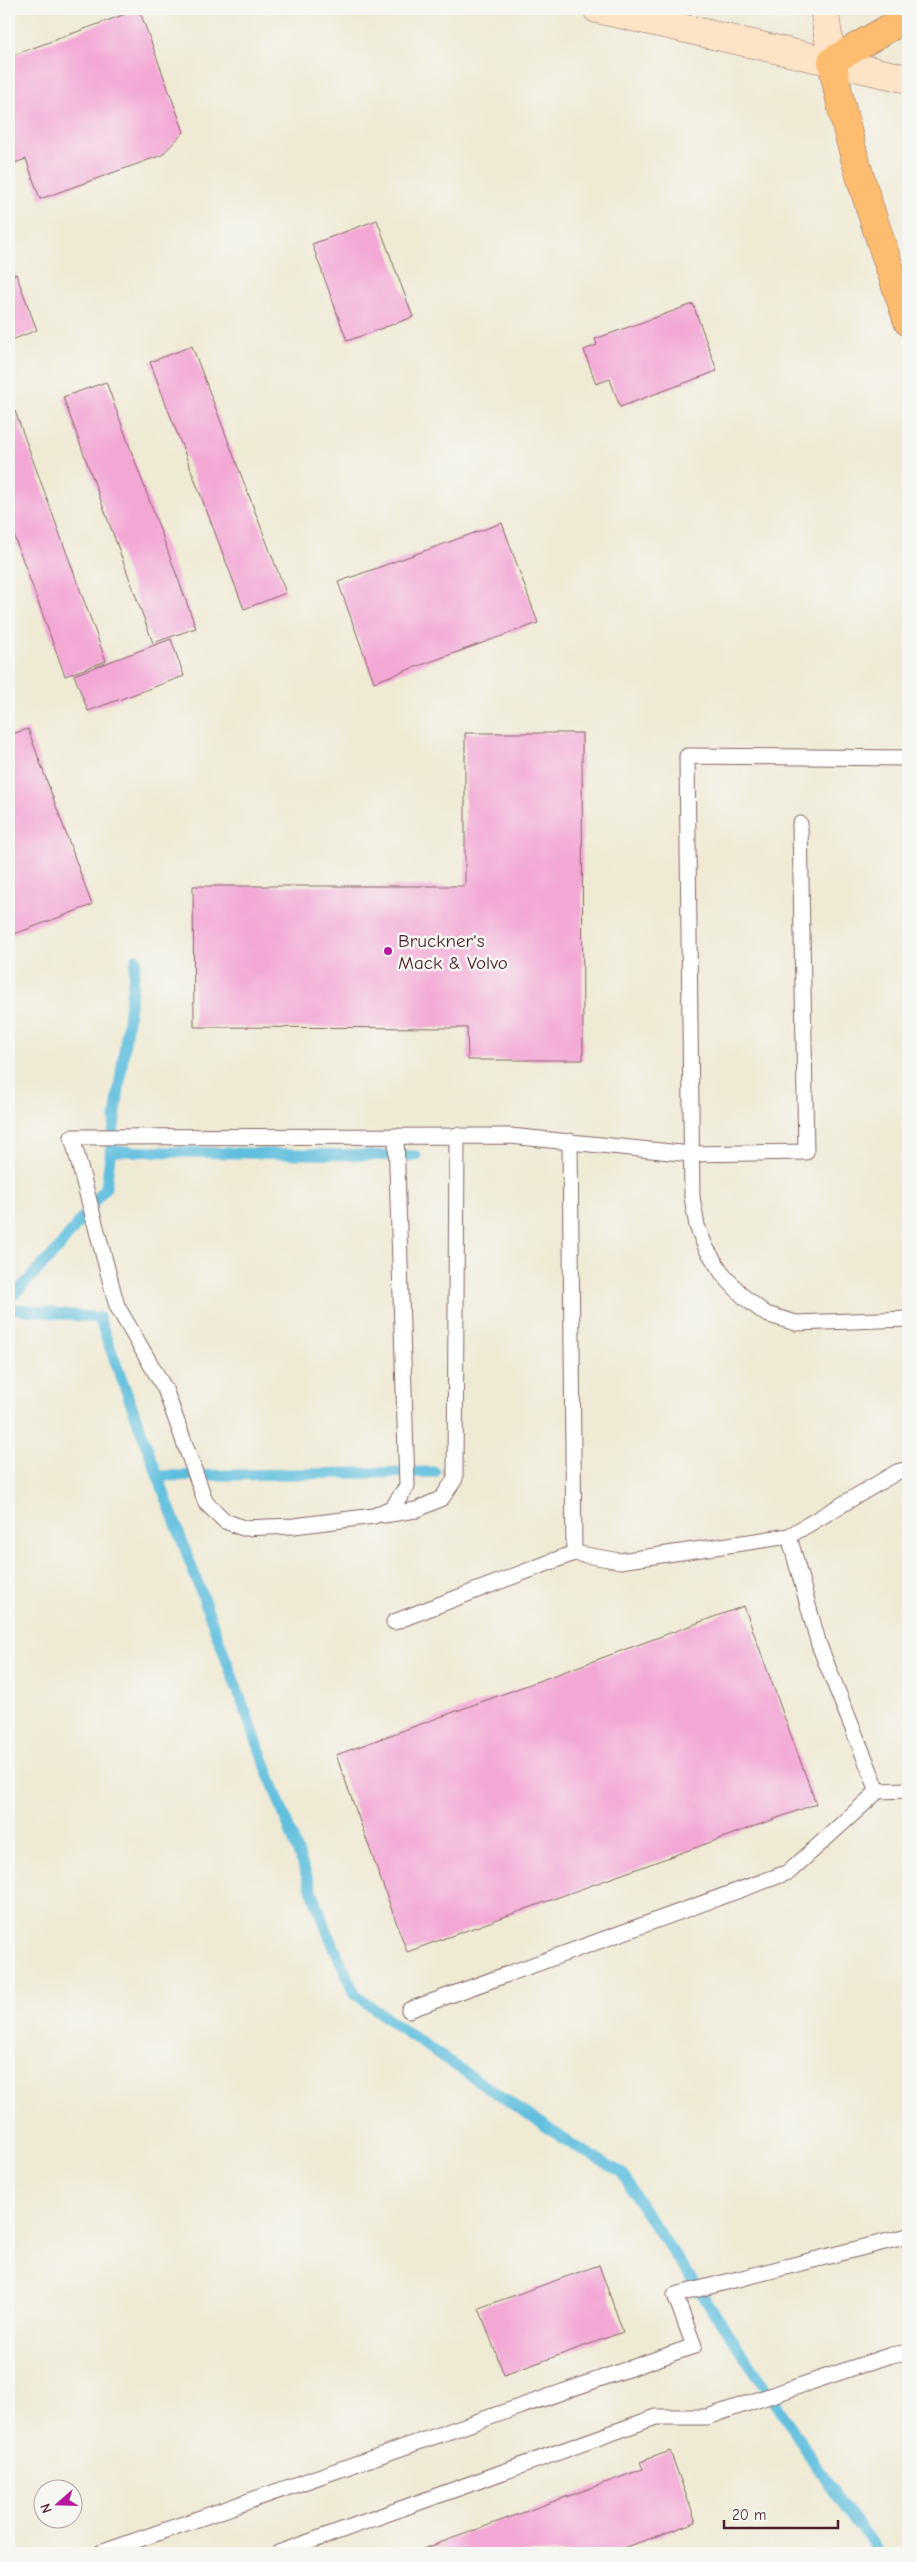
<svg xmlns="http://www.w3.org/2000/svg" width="917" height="2562" font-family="'Comic Neue',sans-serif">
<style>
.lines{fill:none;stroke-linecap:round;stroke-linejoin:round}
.stream{stroke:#5fbedd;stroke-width:11}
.building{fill:#f3a7d5}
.service-casing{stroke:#846666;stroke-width:17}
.secondary-casing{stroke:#846666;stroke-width:29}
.trunk-casing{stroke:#846666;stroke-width:29}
.service{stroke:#fff;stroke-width:15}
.secondary{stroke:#fee4c6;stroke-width:28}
.trunk{stroke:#fdbc70;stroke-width:28}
.poi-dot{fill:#b5179e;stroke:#f6f6f2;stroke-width:2}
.labels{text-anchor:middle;stroke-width:5;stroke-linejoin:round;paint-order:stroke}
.poi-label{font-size:19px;fill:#4a1f2b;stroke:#f6f6f2;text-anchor:start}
</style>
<rect width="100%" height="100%" fill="#f6f6f2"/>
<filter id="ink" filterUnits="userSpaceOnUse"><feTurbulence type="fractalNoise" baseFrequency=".02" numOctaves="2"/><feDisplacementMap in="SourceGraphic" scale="10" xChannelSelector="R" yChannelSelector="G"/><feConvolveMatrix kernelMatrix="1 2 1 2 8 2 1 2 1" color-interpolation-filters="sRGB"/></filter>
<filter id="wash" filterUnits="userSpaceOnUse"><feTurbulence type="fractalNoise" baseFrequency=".0096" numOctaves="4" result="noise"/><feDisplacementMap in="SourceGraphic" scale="20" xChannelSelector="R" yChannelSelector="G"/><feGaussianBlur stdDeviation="1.12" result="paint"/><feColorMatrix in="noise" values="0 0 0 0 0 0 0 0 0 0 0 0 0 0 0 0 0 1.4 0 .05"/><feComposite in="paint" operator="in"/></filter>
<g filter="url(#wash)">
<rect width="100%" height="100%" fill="#efead4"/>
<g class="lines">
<g class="stream">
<path d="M110,1151L416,1156"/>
<path d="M9,1300L58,1249L106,1187L136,959"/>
<path d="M9,1308L99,1318L329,1936L355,1994L397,2026L570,2143L622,2173L642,2207L755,2372L837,2497L879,2553"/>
<path d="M158,1476L435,1472"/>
</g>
</g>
<g id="blocks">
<g class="building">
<path d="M139,9L184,132L162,155L40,199L26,159L9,165V41L14,55Z"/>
<path d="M377,220L413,317L347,341L312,244Z"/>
<path d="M16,274L37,330L9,341V277Z"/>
<path d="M693,304L717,371L620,407L610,379L596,384L584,350L597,345L595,339Z"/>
<path d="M192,346L286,593L244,609L150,362Z"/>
<path d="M106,382L196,628L153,643L63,397Z"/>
<path d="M15,411L106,661L65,676L9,522V413Z"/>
<path d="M502,523L538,623L374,682L338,582Z"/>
<path d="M171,639L184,676L88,711L74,675Z"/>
<path d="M28,729L92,905L9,936V735Z"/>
<path d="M465,733H582L583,1060H468L467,1028L194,1027L193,886H465Z"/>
<path d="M744,1606L816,1804L407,1952L336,1755Z"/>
<path d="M599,2265L623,2332L504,2375L479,2308Z"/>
<path d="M670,2451L696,2522L610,2553H412L643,2469L640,2462Z"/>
</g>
</g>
</g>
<g filter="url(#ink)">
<use href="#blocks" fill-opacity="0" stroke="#846666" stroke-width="1"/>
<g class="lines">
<g class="service-casing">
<g id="service">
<path d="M908,758L687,756L692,1197L697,1226L706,1248L724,1276L745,1298L766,1314L796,1323L908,1319"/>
<path d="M396,1136L407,1486L393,1507L374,1516L294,1526L243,1528L225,1521L206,1503L165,1389L117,1306L72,1137L510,1136L691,1154L806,1152L800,824"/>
<path d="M570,1141L574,1553"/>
<path d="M908,1469L897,1472L789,1536L819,1645L878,1791L908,1790"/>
<path d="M384,1515L416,1510L442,1498L455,1479L457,1135"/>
<path d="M394,1622L574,1553L620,1561L789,1536"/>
<path d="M409,2010L789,1872L878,1791"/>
<path d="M100,2553L694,2346L675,2295L908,2236"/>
<path d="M278,2553L656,2417H707L891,2355L908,2352"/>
</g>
</g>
<g class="secondary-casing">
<g id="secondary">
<path d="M597,9L908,79"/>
<path d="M824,9L832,61"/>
</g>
</g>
<g class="trunk-casing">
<path id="trunk" d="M908,17L832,61C848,151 879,236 908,322"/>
</g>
<use href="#service" class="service"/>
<use href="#secondary" class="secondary"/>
<use href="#trunk" class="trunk"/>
</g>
</g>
<circle class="poi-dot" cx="388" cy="951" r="5"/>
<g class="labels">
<g class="poi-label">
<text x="398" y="947">Bruckner's<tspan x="398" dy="22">Mack &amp; Volvo</tspan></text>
</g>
</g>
<rect width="917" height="2562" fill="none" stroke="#f6f6f2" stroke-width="30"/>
<g transform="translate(58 2504) rotate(250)"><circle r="24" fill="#f6f6f2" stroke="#b1a0a2"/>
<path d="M0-4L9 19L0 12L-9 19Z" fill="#b5179e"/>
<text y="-8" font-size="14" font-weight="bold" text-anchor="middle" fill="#4a1f2b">N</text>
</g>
<path d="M724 2520v8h114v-8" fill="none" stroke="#4a1f2b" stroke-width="2.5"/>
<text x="732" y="2520" font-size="15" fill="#4a1f2b" stroke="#f6f6f2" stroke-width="4" paint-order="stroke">20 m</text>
</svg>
